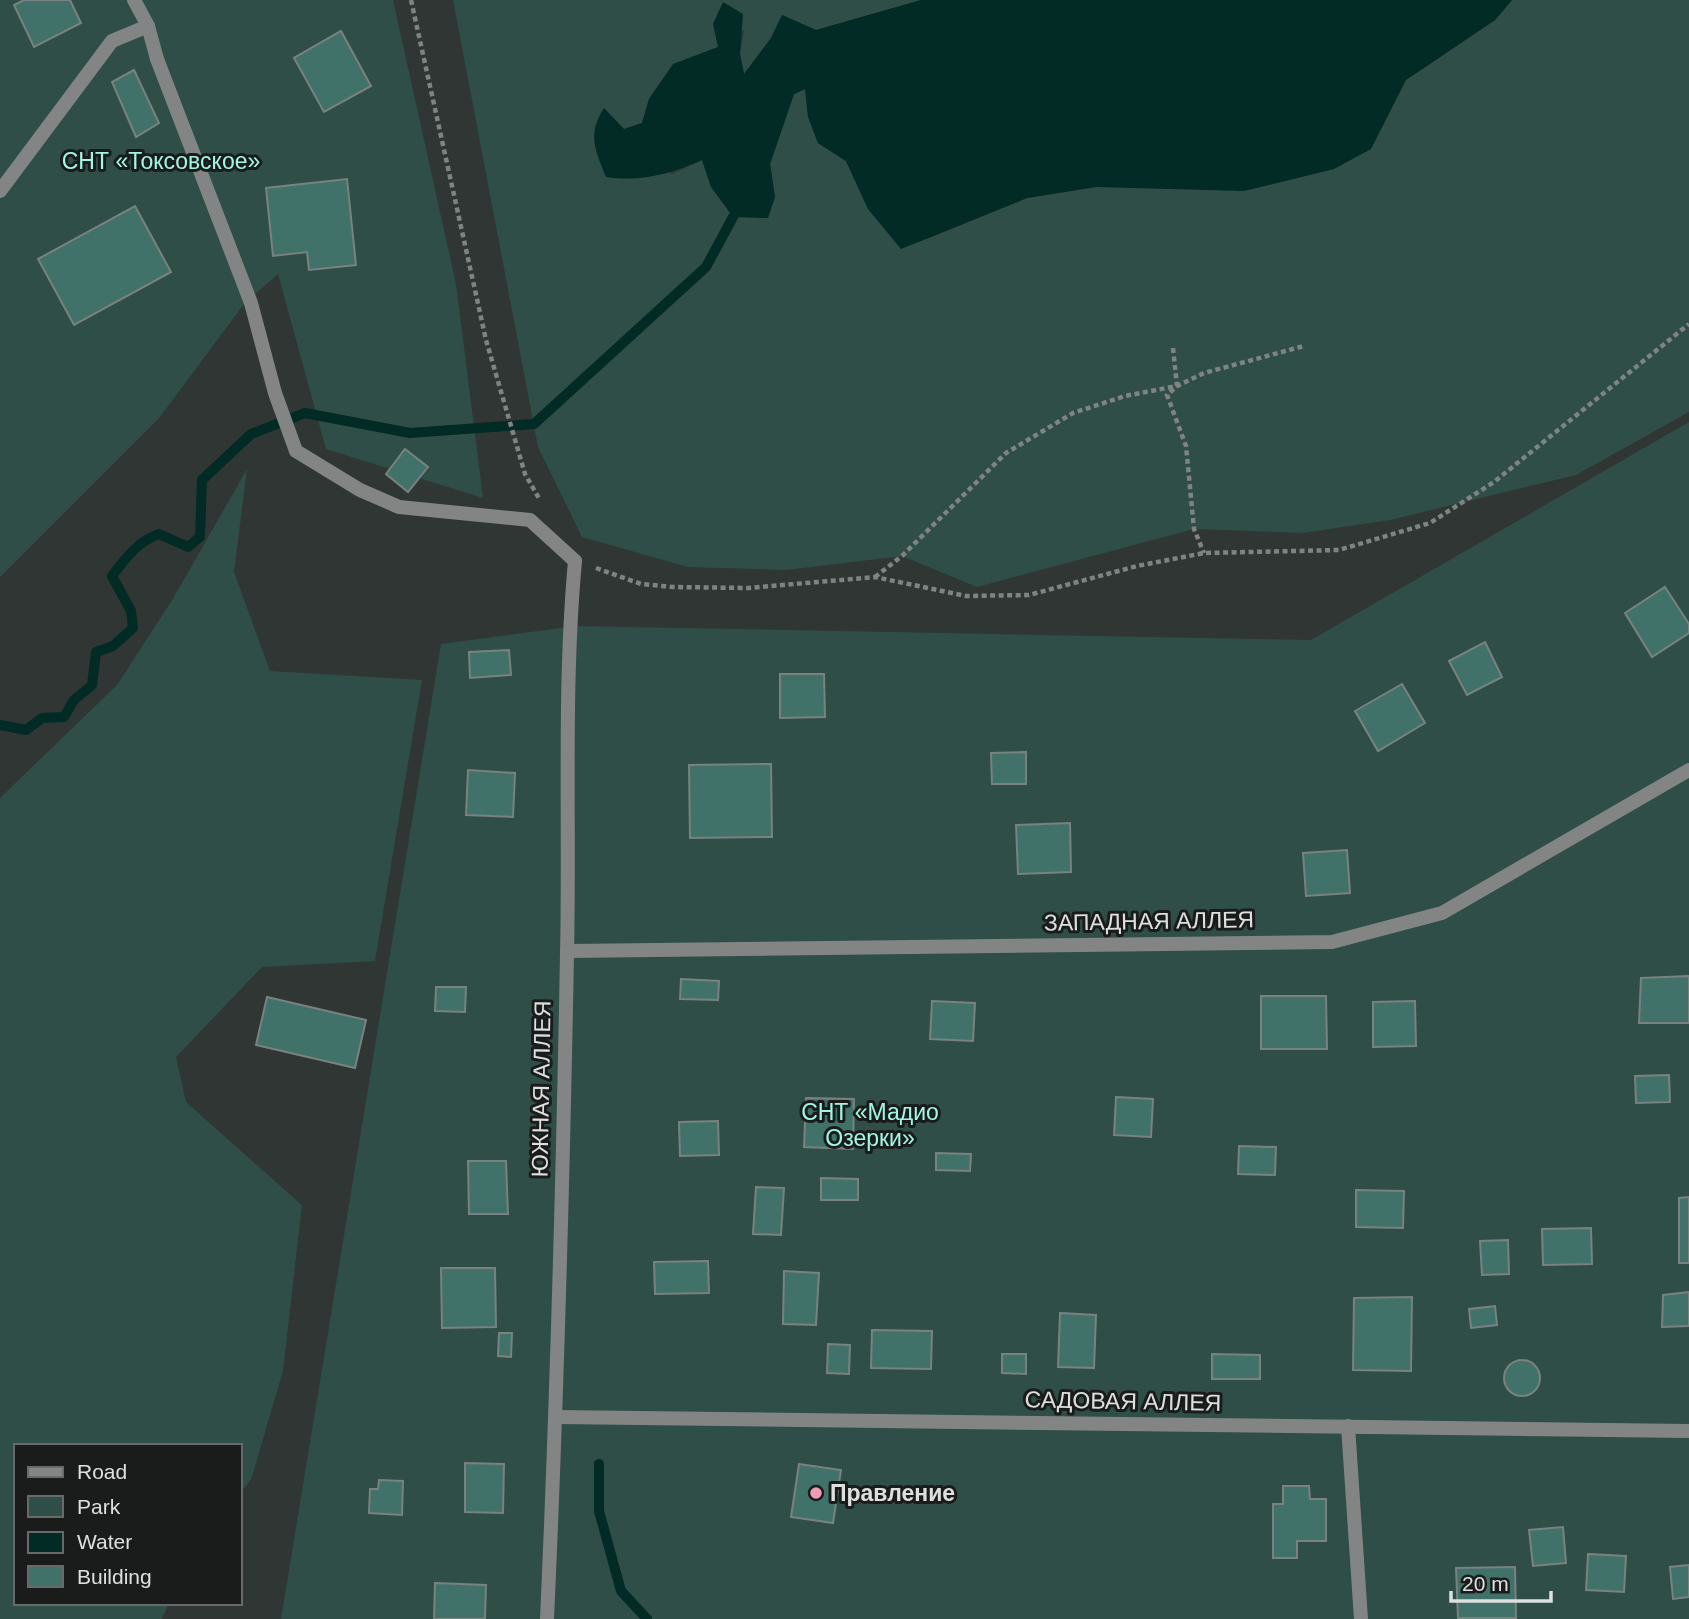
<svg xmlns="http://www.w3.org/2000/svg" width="1689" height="1619" font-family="Helvetica,sans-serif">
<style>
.green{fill:#2e4e47}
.water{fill:#012b24}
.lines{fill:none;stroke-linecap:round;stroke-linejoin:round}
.stream{stroke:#012b24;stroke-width:10}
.building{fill:#407269;stroke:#7a817f;stroke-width:2}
.path{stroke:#7f8483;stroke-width:4.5;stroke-dasharray:5 3.5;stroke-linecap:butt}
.service{stroke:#828584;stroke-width:14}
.minor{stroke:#828584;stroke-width:14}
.poi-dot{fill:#f09ab5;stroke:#1a1c1c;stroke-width:2.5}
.labels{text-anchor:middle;stroke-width:6;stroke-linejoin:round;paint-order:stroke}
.park-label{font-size:23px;fill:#a1f7e5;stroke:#1a1c1c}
.street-label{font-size:23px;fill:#dde0df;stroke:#1a1c1c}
.poi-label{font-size:23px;font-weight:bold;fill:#dde0df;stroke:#1a1c1c;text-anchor:start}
</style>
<rect width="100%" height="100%" fill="#303634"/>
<g class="green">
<path d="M0,0H393L456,284L483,498L326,449L278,274L244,304L160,417L0,577Z"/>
<path d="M453,0H921L816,30L782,15L771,38L744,75L740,54L744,30L719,47L673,65L649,99L642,123L624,129L593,126L672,174L702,160L711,187L775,197L770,164L794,94L806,89L808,117L818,143L846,161L868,209L927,239L1027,198L1096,187H1142L1390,110L1406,80L1495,20L1512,0H1689V412L1576,475L1390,520L1303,533L1194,529L977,587L902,556L786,570L688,567L582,537L538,447Z"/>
<path d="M1689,422V1619H281L441,644L576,626L1311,640Z"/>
<path d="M247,469L234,572L270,671L422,680L375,961L262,967L176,1057L186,1102L302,1205L283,1371L251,1480L240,1493V1446H16V1603H169L162,1619H0V798L117,685L174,597Z"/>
</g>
<path class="water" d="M921,0H1512L1495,20L1406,80L1371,149L1334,169L1244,191L1096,187L1027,198L901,249L868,209L846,161L818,143L808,117L805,89L794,94L770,164L775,197L768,218L733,217L711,187L702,160C671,174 641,182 606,177C595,149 587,135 604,108L624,129L642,123L649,99L673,64L718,47L713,24L723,2L743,14L740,54L744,74L771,38L782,15L816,30Z"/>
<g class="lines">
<g class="stream">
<path d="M0,725L26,730L42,718L64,717L74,700L92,685L96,652L113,646L133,628L131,611L112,576C125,559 138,541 159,534L188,547L200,537L202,480L251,434L305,413L410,433L534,424L706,267L733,217"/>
<path d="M599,1464V1511L621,1591L647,1619"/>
</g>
</g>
<g class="building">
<path d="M24,0H70L81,23L34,47L14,5Z"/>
<path d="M341,31L371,86L324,112L294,58Z"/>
<path d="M134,70L159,123L136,137L112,82Z"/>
<path d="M347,179L356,265L309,270L307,252L273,256L266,188Z"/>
<path d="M135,206L171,272L74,325L38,259Z"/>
<path d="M405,449L428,467L408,492L386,474Z"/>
<path d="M1665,587L1689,624V633L1652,657L1625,613Z"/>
<path d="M1485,642L1502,677L1467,695L1449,661Z"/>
<path d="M509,650L511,675L470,678L469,652Z"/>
<path d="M780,674H824L825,717L780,718Z"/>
<path d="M1402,684L1425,723L1378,751L1355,711Z"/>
<path d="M1026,752V784H992L991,753Z"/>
<path d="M771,764L772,837L690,838L689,765Z"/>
<path d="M468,770L515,773L513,817L466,815Z"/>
<path d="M1070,823L1071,872L1018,874L1016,825Z"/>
<path d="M1347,850L1350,893L1306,896L1303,853Z"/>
<path d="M1689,976V1023H1639L1641,978Z"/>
<path d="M681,979L719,981L718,1000L680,999Z"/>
<path d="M436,987H466L465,1012L435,1011Z"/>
<path d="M1261,996H1326L1327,1049H1261Z"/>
<path d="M267,997L366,1020L355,1068L256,1045Z"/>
<path d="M932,1001L975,1003L973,1041L930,1039Z"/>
<path d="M1415,1001L1416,1046L1373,1047V1002Z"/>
<path d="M1669,1075L1670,1102L1636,1103L1635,1076Z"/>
<path d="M1116,1097L1153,1099L1151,1137L1114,1135Z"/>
<path d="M806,1098L854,1099L853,1149L804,1147Z"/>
<path d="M718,1121L719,1155L680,1156L679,1122Z"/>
<path d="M1239,1146L1276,1147L1275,1175L1238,1174Z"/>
<path d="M936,1153L971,1154L970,1171L936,1170Z"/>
<path d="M468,1161H506L508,1214H469Z"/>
<path d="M821,1178L858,1179V1200H821Z"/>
<path d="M756,1187L784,1188L781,1235L753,1234Z"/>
<path d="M1356,1190L1404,1191L1403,1228L1356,1227Z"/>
<path d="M1689,1197V1263H1679V1198Z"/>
<path d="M1591,1228L1592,1264L1543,1265L1542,1229Z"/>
<path d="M1508,1240L1509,1274L1482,1275L1480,1241Z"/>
<path d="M708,1261L709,1293L655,1294L654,1262Z"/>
<path d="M441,1268H495L496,1327L442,1328Z"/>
<path d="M784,1271L819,1273L816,1325L783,1324Z"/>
<path d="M1689,1292V1326L1662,1327L1663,1295Z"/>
<path d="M1412,1297L1411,1371L1353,1370L1354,1298Z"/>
<path d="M1495,1306L1497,1325L1471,1328L1469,1309Z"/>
<path d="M1060,1313L1096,1315L1094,1368L1058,1367Z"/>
<path d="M872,1330L932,1331L931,1369L871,1368Z"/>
<path d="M499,1333H512L511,1357L498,1356Z"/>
<path d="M828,1344L850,1345L849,1374L827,1373Z"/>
<path d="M1002,1354H1026V1374L1002,1373Z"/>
<path d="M1212,1354L1260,1355V1379H1212Z"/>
<circle cx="1522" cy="1378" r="18"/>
<path d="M465,1463L504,1464L503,1513L465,1512Z"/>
<path d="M799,1464L841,1470L833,1523L791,1517Z"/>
<path d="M379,1480L403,1481L402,1515L369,1513L370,1489H378Z"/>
<path d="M1283,1486H1309L1310,1499H1326V1541H1297V1558H1273V1504H1283Z"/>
<path d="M1563,1527L1566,1563L1533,1566L1529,1530Z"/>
<path d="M1588,1554L1626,1556L1624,1592L1586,1590Z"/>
<path d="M1689,1565V1597L1673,1599L1670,1567Z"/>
<path d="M1515,1567L1516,1618H1458L1456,1568Z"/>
<path d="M435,1583L486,1585L485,1619H434Z"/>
</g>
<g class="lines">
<g class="path">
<path d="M411,0L486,340L525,474L540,500"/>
<path d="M1173,348L1177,386L1167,395L1186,446L1194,529L1204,553"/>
<path d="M596,568L641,584L673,587L749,588L875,577L966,596L1029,595L1137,566L1204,553L1339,550L1430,523L1494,482L1689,324"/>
<path d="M875,577L902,556L1006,453L1073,413L1125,396L1177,386L1204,373L1304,346"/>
</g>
<g class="service">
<path d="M157,59L251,303L275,393L296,451L360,490L399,507L530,520L575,561"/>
<path d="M1348,1426L1361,1619"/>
</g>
<g class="minor">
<path d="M134,0L148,26L157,59"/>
<path d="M0,191L112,41L148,26"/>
<path d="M567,951L1332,942L1442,913L1689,770"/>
<path d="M556,1417L1689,1431"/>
<path d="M547,1619C557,1398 563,1176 567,954C570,823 563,692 575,561"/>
</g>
</g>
<circle class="poi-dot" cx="816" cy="1493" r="7"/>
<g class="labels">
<g class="park-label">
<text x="161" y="169">СНТ «Токсовское»</text>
<text x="870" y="1120">СНТ «Мадио<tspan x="870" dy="26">Озерки»</tspan></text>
</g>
<g class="street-label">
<text transform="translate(1149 921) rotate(-1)" y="8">ЗАПАДНАЯ АЛЛЕЯ</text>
<text transform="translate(541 1089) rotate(-89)" y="8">ЮЖНАЯ АЛЛЕЯ</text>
<text transform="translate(1123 1401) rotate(1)" y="8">САДОВАЯ АЛЛЕЯ</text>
</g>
<g class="poi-label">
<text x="830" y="1501">Правление</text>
</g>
</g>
<rect x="14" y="1444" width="228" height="161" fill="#1a1c1c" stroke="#686a6a" stroke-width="2"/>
<rect x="28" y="1467" width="35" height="10" fill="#828584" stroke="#686a6a" stroke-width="2"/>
<text x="77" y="1479" font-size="21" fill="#dde0df">Road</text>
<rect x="28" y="1496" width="35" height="21" fill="#2e4e47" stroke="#686a6a" stroke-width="2"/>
<text x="77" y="1514" font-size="21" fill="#dde0df">Park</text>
<rect x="28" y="1532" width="35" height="21" fill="#012b24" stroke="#686a6a" stroke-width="2"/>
<text x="77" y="1549" font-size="21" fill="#dde0df">Water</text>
<rect x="28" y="1566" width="35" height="21" fill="#407269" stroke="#686a6a" stroke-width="2"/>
<text x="77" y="1584" font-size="21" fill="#dde0df">Building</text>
<path d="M1451 1591v10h100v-10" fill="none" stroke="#dde0df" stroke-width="3.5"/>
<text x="1462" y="1591" font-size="21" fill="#dde0df" stroke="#1a1c1c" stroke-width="5" paint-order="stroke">20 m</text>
</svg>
